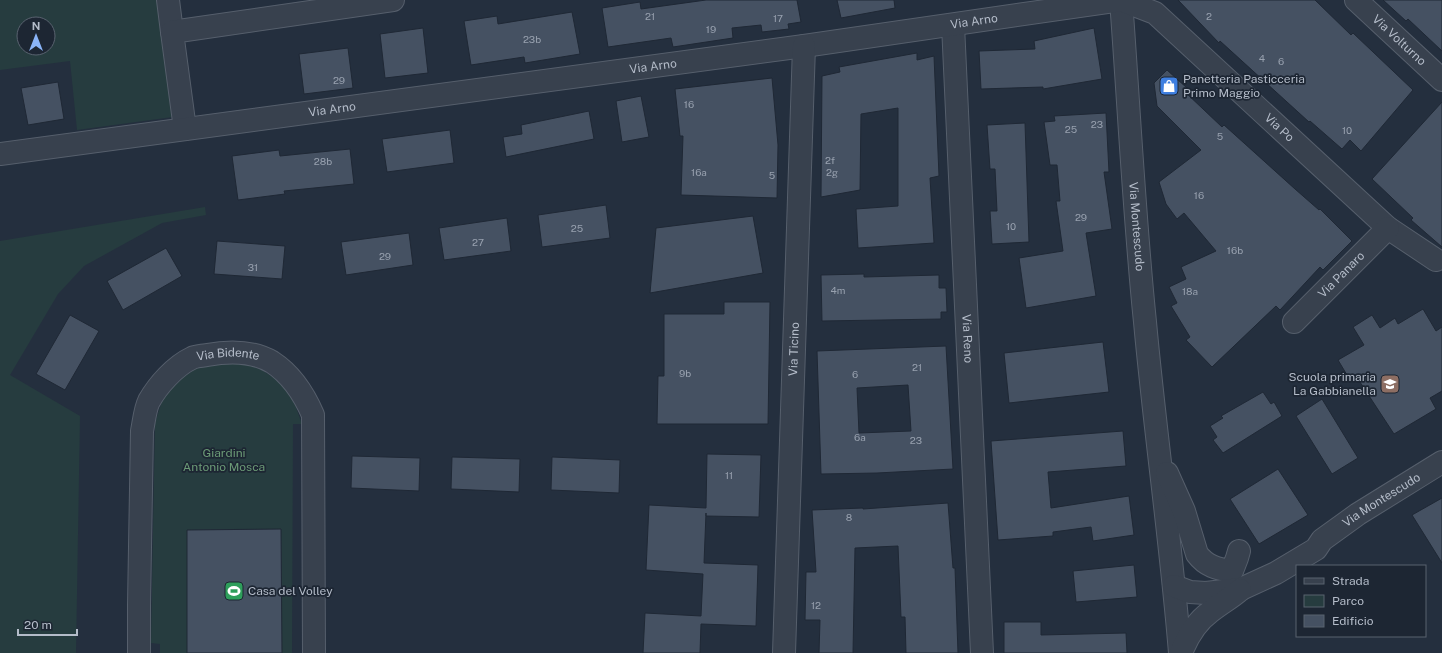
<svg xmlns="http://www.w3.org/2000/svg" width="1442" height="653" font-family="'Public Sans',sans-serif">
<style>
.green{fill:#263c3f;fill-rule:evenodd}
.building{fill:#455162;stroke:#1f2835;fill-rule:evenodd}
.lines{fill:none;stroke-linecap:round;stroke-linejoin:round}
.minor-casing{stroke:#565f6c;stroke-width:24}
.minor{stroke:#38414e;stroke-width:22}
.labels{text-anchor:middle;stroke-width:3.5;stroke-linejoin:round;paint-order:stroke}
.number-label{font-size:10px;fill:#98a1af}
.street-label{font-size:12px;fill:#b4bcc9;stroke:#1d2633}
.poi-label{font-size:12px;fill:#b4bcc9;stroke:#1d2633;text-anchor:start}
.park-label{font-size:12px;fill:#6b9a76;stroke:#1d2633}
</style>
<rect width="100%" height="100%" fill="#242f3e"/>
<g class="green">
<path d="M0,0H158L173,117L77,130L70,61L0,70ZM24,24H48V48H24Z"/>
<path d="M205,207L206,215L162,223L84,266L58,294L10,375L80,416L76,653H0V241Z"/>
<path d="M217,362H240L262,370L281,383L294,402L302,424H293L292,653H282L281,529L187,530V653H160V644L151,643L155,423L162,401L176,383L195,369Z"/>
</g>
<g class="building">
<path d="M706,0H797L801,22L788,24L789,29L762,32L761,25L732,28L733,38L673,47L671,38L608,47L602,8L640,2L641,9Z"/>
<path d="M837,0H894L895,8L841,18Z"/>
<path d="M1178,0H1315L1351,35L1353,33L1413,90L1361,151L1350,140L1342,149L1310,121L1309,122L1220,41L1219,43Z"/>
<path d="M1383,0H1442V51L1408,19L1406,21Z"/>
<path d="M572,12L580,54L525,63L524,57L471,65L464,21L497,16L498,24Z"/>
<path d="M423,28L428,73L385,78L380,34Z"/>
<path d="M1094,28L1102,79L1043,89V87L981,89L979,51L1035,49L1034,41Z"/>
<path d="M348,48L353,88L304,94L299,54Z"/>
<path d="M917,53V60L934,56L939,176L930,178L934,243L858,248L856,209L898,206V108L861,114L860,190L821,197L822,76L840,72L839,67Z"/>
<path d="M1167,70L1187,88L1184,91L1222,127L1224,125L1295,189L1319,210L1320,209L1352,241L1323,270L1320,267L1280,310L1276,306L1212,367L1186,340L1190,337L1171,306L1177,303L1169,287L1186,279L1181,267L1216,251L1184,213L1177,219L1166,204L1159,182L1201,150L1157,106L1154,83Z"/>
<path d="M772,78L778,145L777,198L681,195L683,136H680L675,89Z"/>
<path d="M58,82L64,119L28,125L21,88Z"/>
<path d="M641,96L649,137L622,142L616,101Z"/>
<path d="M1442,102V247L1411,220L1413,218L1372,179Z"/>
<path d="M589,111L594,139L506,157L503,137L522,134L521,125Z"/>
<path d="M1106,113L1109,172H1104L1112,229L1086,233L1096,296L1026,308L1019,258L1063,251L1056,201H1060L1057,165H1050L1044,122L1055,121L1054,116Z"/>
<path d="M1025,123L1029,242L992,244L990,211H997L995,169H990L987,125Z"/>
<path d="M450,130L454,163L387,172L382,139Z"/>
<path d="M350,149L354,184L284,191L285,194L238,200L232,156L279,150L280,156Z"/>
<path d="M606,205L610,238L542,247L538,215Z"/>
<path d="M753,216L763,273L650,293L656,228Z"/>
<path d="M507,218L511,251L444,260L439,228Z"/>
<path d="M409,233L413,265L346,275L341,242Z"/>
<path d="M217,241L285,246L282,279L214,274Z"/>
<path d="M166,248L182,276L123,310L107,281Z"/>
<path d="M864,274V277L939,275V288H946L947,312H941V319L822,321L821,275Z"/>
<path d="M724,302H770L768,424H657L658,376H664V314H724Z"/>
<path d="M1423,309L1436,331L1442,327V391L1430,398L1436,409L1394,434L1356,376L1350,380L1338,360L1364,345L1353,327L1372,315L1380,328L1395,318L1398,324Z"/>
<path d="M70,315L99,331L65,390L36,374Z"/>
<path d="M1103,342L1109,392L1009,403L1004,353Z"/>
<path d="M946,346L953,469L877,473L821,474L817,351ZM908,385L911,431L859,433L857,388Z"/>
<path d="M1263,392L1271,404L1274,402L1282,416L1223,453L1213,440L1217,437L1210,426L1223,418L1221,416Z"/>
<path d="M1322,399L1358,458L1332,474L1296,416Z"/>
<path d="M1123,431L1126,466L1048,472L1051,508L1129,496L1134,535L1093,541L1091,527L1053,532V536L998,540L991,441Z"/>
<path d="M707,454L761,455L759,517L706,516V513L704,563L758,565L756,626L701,624L700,653H643L645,613L701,616L703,574L646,570L649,505L706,508Z"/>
<path d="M352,456L420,458L419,491L351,488Z"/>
<path d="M452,457L520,459L519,492L451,489Z"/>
<path d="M552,457L620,460L619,493L551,490Z"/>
<path d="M1278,469L1308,515L1259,544L1230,499Z"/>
<path d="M1442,498V563L1412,515Z"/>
<path d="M948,503L953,568H955L958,653H906L905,617H901L898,546L855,548L853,653H819L820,620H805L806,572H816L812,510L863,508V509Z"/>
<path d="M281,529L282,653H187V530Z"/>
<path d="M1134,565L1137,597L1076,602L1073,571Z"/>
<path d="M1004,622H1041V635L1126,633L1127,653H1004Z"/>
</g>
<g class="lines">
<g class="minor-casing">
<g id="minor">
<path d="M168,0L172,32"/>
<path id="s1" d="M1121,0C1129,107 1134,215 1145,322C1155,432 1171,542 1180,653"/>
<path id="s2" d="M1356,0L1442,80"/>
<path id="s3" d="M953,25L982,653"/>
<path d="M185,129L172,32L393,0"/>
<path id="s4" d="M0,154L804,46L1121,0L1155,13L1388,228L1436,260"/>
<path id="s5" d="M1294,322L1388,228"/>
<path d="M1167,473L1184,511L1197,554C1206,566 1217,569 1232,571L1237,558L1239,551"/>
<path id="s6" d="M1174,586L1190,592L1206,593L1241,589L1276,573L1316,549L1322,540L1358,514L1442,462"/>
<path id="s7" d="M139,653V605L142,431C144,421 145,409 149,401C158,385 175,366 192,358C196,356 202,356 207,355C228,351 253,351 272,362C292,375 304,394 313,415L314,653"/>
<path id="s8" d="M784,653L804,46"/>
<path d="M1181,653C1187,638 1196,622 1210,612C1220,604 1231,598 1240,590"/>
</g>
</g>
<use href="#minor" class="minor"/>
</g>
<defs>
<g id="shop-square" transform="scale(1)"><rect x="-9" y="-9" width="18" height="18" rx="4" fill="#3f7fe0" stroke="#1d2633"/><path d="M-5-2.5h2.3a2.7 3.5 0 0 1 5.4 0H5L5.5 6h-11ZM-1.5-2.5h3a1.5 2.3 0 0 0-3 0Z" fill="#fff"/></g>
<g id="school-square" transform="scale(1)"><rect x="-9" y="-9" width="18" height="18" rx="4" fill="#8d6e63" stroke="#1d2633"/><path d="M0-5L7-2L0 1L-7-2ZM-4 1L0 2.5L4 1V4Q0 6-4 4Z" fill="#fff"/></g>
<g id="stadium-square" transform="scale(1)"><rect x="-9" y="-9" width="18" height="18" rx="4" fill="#2e9e5b" stroke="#1d2633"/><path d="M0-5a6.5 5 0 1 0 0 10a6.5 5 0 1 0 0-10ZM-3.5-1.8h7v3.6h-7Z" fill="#fff"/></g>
</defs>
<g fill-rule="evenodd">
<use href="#shop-square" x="1169" y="86"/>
<use href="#school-square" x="1390" y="384"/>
<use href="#stadium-square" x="234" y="591"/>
</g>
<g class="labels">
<g class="number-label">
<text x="650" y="20">21</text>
<text x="1209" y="20">2</text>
<text x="778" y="22">17</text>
<text x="711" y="33">19</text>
<text x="532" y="43">23b</text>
<text x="1262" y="62">4</text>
<text x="1281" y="65">6</text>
<text x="339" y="84">29</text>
<text x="689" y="108">16</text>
<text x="1097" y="128">23</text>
<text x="1071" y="133">25</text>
<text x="1347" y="134">10</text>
<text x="1220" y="140">5</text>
<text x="830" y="164">2f</text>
<text x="323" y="165">28b</text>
<text x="699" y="176">16a</text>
<text x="832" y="176">2g</text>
<text x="772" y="179">5</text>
<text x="1199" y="199">16</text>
<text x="1081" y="221">29</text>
<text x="1011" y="230">10</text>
<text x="577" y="232">25</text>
<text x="478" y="246">27</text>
<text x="1235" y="254">16b</text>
<text x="385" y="260">29</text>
<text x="253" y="271">31</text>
<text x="838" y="294">4m</text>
<text x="1190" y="295">18a</text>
<text x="917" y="371">21</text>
<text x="685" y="377">9b</text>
<text x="855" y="378">6</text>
<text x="860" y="441">6a</text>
<text x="916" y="444">23</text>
<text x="729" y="479">11</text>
<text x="849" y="521">8</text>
<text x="816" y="609">12</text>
</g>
<g class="street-label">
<text dy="4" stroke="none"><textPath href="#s4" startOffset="983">Via Arno</textPath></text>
<text dy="4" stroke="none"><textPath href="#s2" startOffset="59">Via Volturno</textPath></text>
<text dy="4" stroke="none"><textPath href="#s4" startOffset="659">Via Arno</textPath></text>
<text dy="4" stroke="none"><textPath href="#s4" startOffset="335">Via Arno</textPath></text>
<text dy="4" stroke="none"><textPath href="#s4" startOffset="1337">Via Po</textPath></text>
<text dy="4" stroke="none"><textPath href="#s1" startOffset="227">Via Montescudo</textPath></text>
<text dy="4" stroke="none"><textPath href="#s5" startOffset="67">Via Panaro</textPath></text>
<text dy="4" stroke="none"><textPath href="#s3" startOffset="314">Via Reno</textPath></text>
<text dy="4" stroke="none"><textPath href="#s8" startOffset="304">Via Ticino</textPath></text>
<text dy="4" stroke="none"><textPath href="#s7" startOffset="351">Via Bidente</textPath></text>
<text dy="4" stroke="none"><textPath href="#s6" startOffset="236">Via Montescudo</textPath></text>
</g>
<g class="poi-label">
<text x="1183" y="83">Panetteria Pasticceria<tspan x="1183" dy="14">Primo Maggio</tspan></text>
<text x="1376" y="381" text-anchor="end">Scuola primaria<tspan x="1376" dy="14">La Gabbianella</tspan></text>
<text x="248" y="595">Casa del Volley</text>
</g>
<g class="park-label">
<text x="224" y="457">Giardini<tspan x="224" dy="14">Antonio Mosca</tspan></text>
</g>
</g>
<rect x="1296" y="565" width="130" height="72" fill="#1d2633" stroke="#59626f"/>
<rect x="1304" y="578" width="20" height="6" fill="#38414e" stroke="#59626f"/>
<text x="1332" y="585" font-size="12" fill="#b4bcc9">Strada</text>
<rect x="1304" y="595" width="20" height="12" fill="#263c3f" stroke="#59626f"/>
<text x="1332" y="605" font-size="12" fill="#b4bcc9">Parco</text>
<rect x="1304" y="615" width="20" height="12" fill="#455162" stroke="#59626f"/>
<text x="1332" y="625" font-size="12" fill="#b4bcc9">Edificio</text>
<g transform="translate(36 36)"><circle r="19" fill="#1d2633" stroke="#59626f"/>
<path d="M0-3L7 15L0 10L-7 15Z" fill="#8ab4f8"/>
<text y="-6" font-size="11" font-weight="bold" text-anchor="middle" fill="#b4bcc9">N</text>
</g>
<path d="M18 629v6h59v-6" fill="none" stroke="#b4bcc9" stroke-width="2"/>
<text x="24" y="629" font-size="12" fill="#b4bcc9" stroke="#1d2633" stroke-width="3" paint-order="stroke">20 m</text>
</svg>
